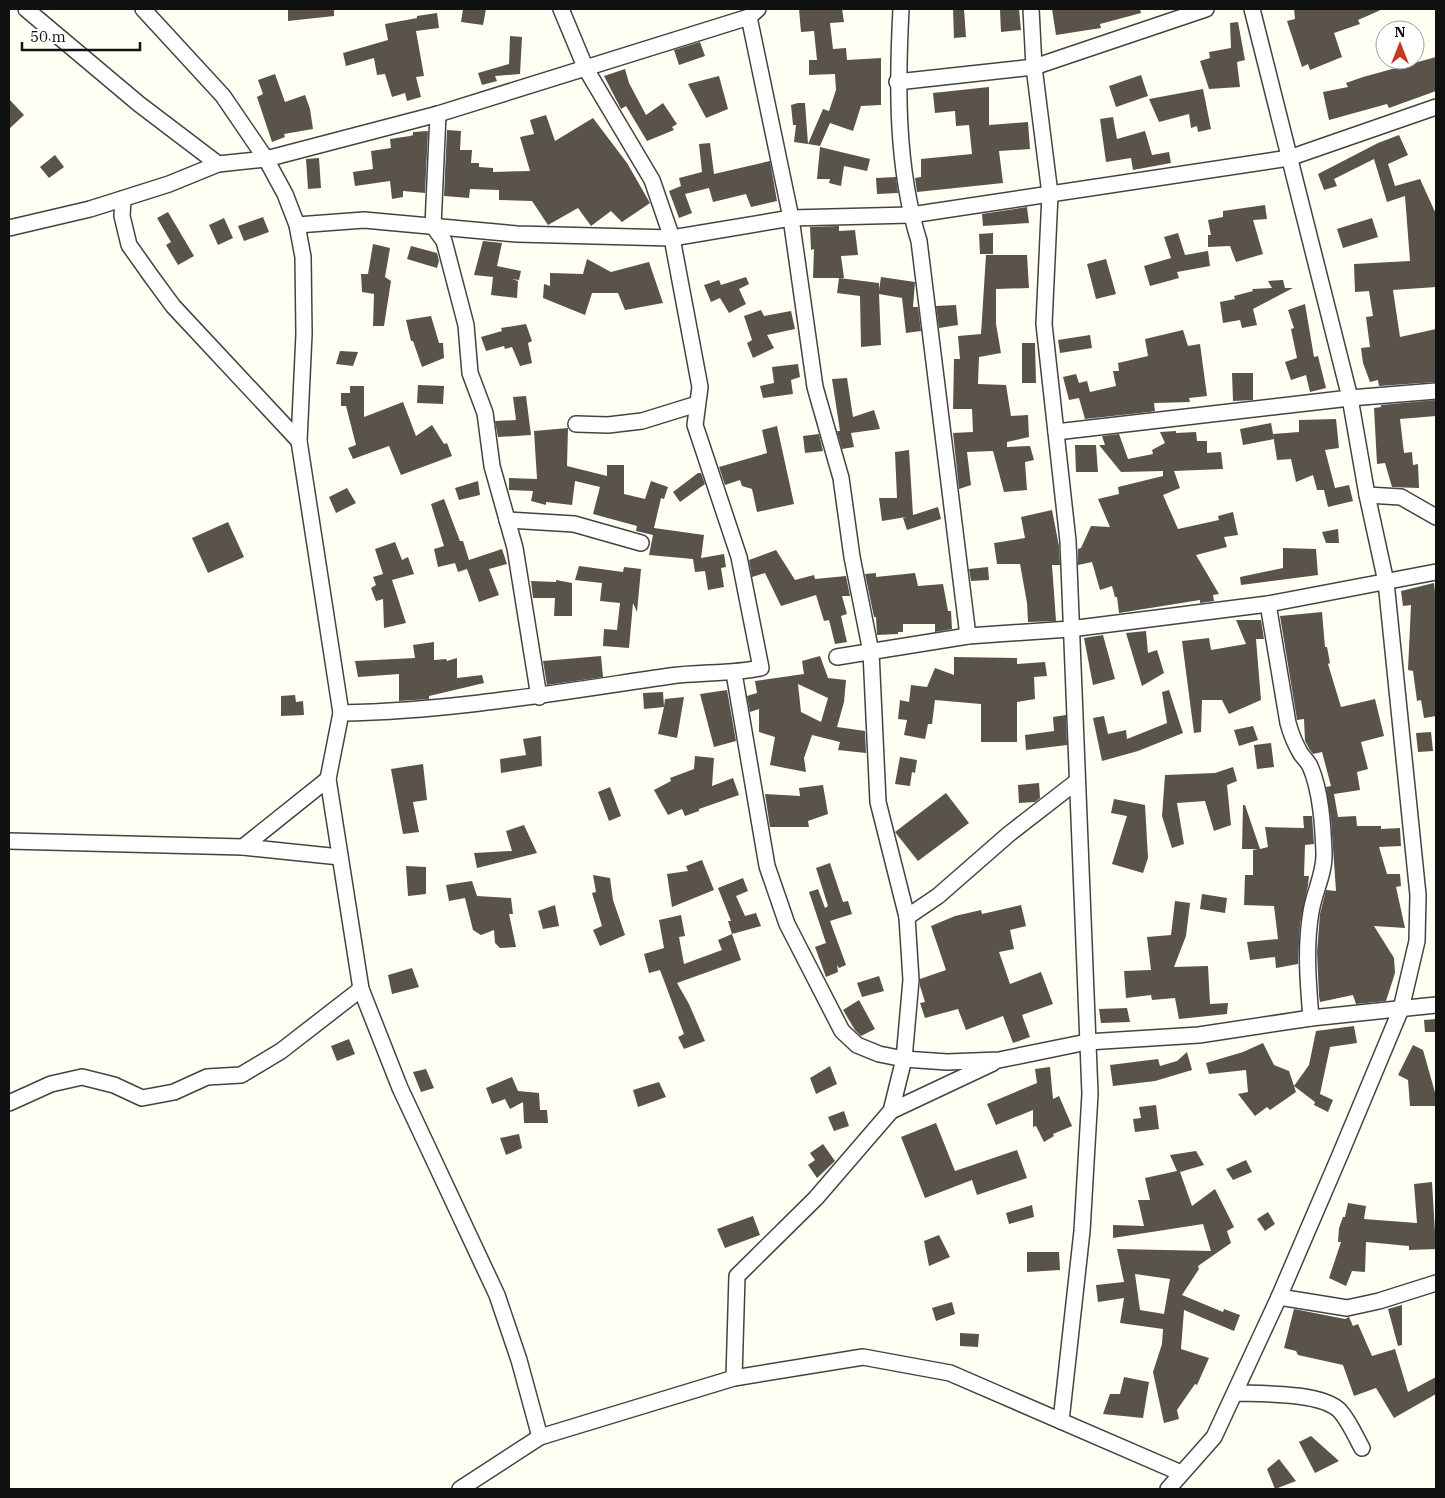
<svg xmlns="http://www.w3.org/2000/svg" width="1445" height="1498" font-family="'IBM Plex Serif',serif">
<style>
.building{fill:#59534b;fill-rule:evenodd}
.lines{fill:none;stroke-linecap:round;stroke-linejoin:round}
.street-casing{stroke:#434343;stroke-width:18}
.street{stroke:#fff;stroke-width:15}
</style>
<rect width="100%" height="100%" fill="#fffff3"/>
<g class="building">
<path d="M288,9H334V16L288,21Z"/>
<path d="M463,9H486L483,25L461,22Z"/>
<path d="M799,9H842L844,22L830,23L833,49L846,48L847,60L881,58V105L861,106L853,131L830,123L820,146L808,144L823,109L829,111L836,90L835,74L809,75V60H817L814,31L801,32Z"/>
<path d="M953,9H964L966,37L954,38Z"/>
<path d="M1019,9L1021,30L1001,32L1000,10Z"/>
<path d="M1052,9H1140L1141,13L1100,24L1101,28L1056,35Z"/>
<path d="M1294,9H1383L1358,20L1360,24L1334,33L1342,57L1310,70L1308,64L1302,67L1287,21L1295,19Z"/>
<path d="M437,13L439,28L416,31L424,76L416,77L421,97L407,101L405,93L392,97L385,74L377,75L374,58L346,66L343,53L388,40L385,24L417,18V16Z"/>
<path d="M1238,22L1245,60L1237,62L1240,87L1209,89L1200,61L1210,58L1209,52L1231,48L1230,23Z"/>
<path d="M510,36L522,37L520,74L495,76L497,81L482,85L478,73L509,64Z"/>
<path d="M700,42L705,56L679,65L674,50Z"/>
<path d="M1436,57V91L1389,108L1387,104L1329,120L1323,92L1348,87L1346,83L1363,77Z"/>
<path d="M625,69L629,83L646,115L663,103L677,124L672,127L674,130L647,141L626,106L621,109L604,76Z"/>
<path d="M275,74L285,102L305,95L310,109L313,129L284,134L285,137L272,142L257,97L263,94L258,80Z"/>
<path d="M1141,75L1148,96L1116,107L1109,86Z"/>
<path d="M719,76L728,109L706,118L688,84Z"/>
<path d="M989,87V125L1028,122L1030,149L999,151L1003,183L917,192L915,178L921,177V159L972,154L969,125L956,126L955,111L935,113L933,93Z"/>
<path d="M1203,89L1211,129L1198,132L1197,126L1191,128L1189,114L1159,122L1149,99Z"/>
<path d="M9,99L24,115L9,129Z"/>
<path d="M798,103H805L808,144L794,142L796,125H793L791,105Z"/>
<path d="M546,115L555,141L593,118L627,163L650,203L622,222L611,211L591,226L578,208L548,225L532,201L499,200V190L470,189L469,198L444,196L447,130L461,131L460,150H472L471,163H479V167L493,168V172L530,171L520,137L534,134L530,120Z"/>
<path d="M1113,117L1117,139L1145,131L1152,155L1169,152L1171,163L1133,170L1131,158L1106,162L1100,119Z"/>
<path d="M428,131L425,193L403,191V197L392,199L390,181L355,186L353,172L373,169L371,151L391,148L390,139L410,136L413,135V132Z"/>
<path d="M1399,135L1408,155L1388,164L1395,186L1420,179L1436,214V287L1393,290L1400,337L1436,329V382L1379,386L1378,380L1370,382L1363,363L1361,348L1370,347L1366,317L1373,316L1369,291L1355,292L1354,264L1410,261L1405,196L1387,202L1374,159L1334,179L1337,186L1324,190L1318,174L1378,143Z"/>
<path d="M710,143L714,174L770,161L777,201L751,207L746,194L713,202L709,188L685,194L692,213L679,218L669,191L681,186L679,178L702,172L699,144Z"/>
<path d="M820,147L870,159L867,171L844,166L841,186L829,183L830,179H817Z"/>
<path d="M55,155L64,167L49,178L40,167Z"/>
<path d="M319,158L321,188L308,189L306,159Z"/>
<path d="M896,177L898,193L877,194L876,178Z"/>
<path d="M1265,205L1267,219L1253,220L1263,254L1236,262L1230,246L1208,247V235H1211L1208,220L1223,217V211Z"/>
<path d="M1027,207L1029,223L983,226L982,214Z"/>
<path d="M168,212L194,256L178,265L166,245L171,242L157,218Z"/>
<path d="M263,217L269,232L244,241L238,226Z"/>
<path d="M224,218L233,238L218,245L209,225Z"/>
<path d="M1372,218L1378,237L1343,248L1337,229Z"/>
<path d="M839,226V231L855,230L858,255L841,256L844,278H813L814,249L811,250L810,227Z"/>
<path d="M993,233V254H980L979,234Z"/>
<path d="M1178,233L1185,255L1208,251L1210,266L1177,272L1179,278L1150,286L1144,266L1171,258L1164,237Z"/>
<path d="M483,241L502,243L497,266L521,271L519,280L512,279L518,281L517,298L491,295L493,277L474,275Z"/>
<path d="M373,244L390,248L385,277L391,281L384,326H373L374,294L362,292L361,274H368Z"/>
<path d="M411,246L437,253L439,261L437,268L407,259Z"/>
<path d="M986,255H1027L1029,288L996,289V324L1001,353L979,357L978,384L1006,385L1011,416L1028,415L1029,437L1007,442V447L1030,446L1034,460L1025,462L1027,490L1004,492L993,451L967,452L971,485L959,489L953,433L973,432L972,409H953L954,359H960L958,336L981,334Z"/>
<path d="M587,259L611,272L649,262L663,303L625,310L618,293H592L585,315L543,298L544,284L550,286V273L583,274Z"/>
<path d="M1106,259L1116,294L1096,299L1087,264Z"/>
<path d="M746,277L749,284L739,289L746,304L729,313L720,298L711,302L704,285L719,280L721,285Z"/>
<path d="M881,277L915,282L913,307H918L921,331L906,333L902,298L879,294L881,345L861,347L860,296L837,293L839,278L879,283V290Z"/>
<path d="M1283,280L1285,288H1293L1253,309L1257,325L1242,328L1240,320L1223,323L1220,302L1235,299L1234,296L1253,291L1252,289L1272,288L1268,281Z"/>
<path d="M1305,304L1314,357L1318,356L1326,388L1310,392L1306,375L1291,380L1285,362L1297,358L1291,329L1294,328L1288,310Z"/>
<path d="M956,305L958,325L939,328L936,306Z"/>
<path d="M761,310L764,316L791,311L795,329L767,335L774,348L753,358L747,343L752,340L744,316Z"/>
<path d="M431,316L439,343H443L444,358L422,367L413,341H411L406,320Z"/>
<path d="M526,324L532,341L528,343L532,363L520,366L512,347L505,349L504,346L486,351L481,337L502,331L501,328Z"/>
<path d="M1183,330L1188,346L1200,344L1207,396L1189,398L1190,402L1154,403L1155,411L1149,412L1085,419L1079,398L1069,400L1063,377L1076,374L1079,383L1087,381L1090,392L1116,386L1113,371H1119L1118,363L1148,356L1145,339Z"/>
<path d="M1090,335L1092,348L1060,353L1058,340Z"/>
<path d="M1022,343H1035L1036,383H1022Z"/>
<path d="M340,351L358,352L353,366L336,364Z"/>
<path d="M798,364L800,377L791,380L793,394L763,398L760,386L774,383L772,367Z"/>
<path d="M1232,373H1253V400L1233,401Z"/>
<path d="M847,378L853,417L874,410L880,429L851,433L854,447L842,449L837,431H840L832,379Z"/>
<path d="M418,385L444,386L443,404L417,403Z"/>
<path d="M350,386H364V417L403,402L416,436L432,425L444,444L447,443L452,456L401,475L389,446L353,459L348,448L356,445L346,406H341V393H350Z"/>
<path d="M526,396L531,435L498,437L495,421L516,420L513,397Z"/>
<path d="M1436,400V416L1400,419L1404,453L1412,452L1413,465L1418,464L1419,488L1392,487L1385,463L1377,464L1374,408L1381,407V405Z"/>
<path d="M1336,419L1339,448L1325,450L1335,488L1349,485L1353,501L1328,507L1324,490H1317L1313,475L1296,482L1291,459L1277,460L1273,434L1299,432V420Z"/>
<path d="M1271,423L1274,439L1243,445L1240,429Z"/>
<path d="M777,426L794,504L757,512L752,489L742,486L740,480L725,485L719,467L767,453L762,430Z"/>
<path d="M568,428L567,466L607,476V465H624V494L645,499L651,481L668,487L664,499L661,498L654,528L704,535L701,558L724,554L726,567L721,568L724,587L708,590L705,571L695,572L693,559L649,555L654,530L653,535L636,531L637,526L593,514L600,487L575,481L572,505L546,502V505L531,501L533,491L509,490V478L537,479L534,431Z"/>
<path d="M1176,431V433L1196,432L1197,441H1207V453L1221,452L1223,469L1174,471L1180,488L1163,495L1178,529L1219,520L1218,516L1233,512L1238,535L1224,537L1227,547L1196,555L1219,594L1213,595L1214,601L1200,603V600L1119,613L1117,597H1115L1112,586L1100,590L1092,562L1078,565V549L1081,548L1091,526L1110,527L1098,499L1119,494L1118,487L1163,476V471L1121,472L1099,445H1105L1102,436L1119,434L1128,459L1153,454L1152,450L1165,443L1160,432Z"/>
<path d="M819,434L823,451L805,453L803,436Z"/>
<path d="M1075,445H1096L1098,472H1076Z"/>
<path d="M909,450L913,515L938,507L941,519L907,530L903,518L906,517L882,521L879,498H897L895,452Z"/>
<path d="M698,473H701L705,484L680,502L673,492Z"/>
<path d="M478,481L480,495L459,500L455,488Z"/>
<path d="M347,488L356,503L336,513L329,497Z"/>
<path d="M444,499L460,541H463L469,560L502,549L507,564L489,569L499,595L479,602L467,569L458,572L455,563L438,567L434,549L444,546L431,504Z"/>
<path d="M1052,510L1059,546L1060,565H1052L1056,621L1028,622L1027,603L1020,564H997L994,543L1025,538L1021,517Z"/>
<path d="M228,522L244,557L208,573L192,538Z"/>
<path d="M1338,529L1339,543H1326L1322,532Z"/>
<path d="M395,542L402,560L408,557L414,574L392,580L406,623L384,628L383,599L376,601L371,588L376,585L373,577L383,574L375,549Z"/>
<path d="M1283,548L1316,549L1318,575L1241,585L1240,577L1283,568Z"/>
<path d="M776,550L795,580L814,575L815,579L846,576L850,596H842L847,614L841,616L847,642L835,644L829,620L824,621L816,595L781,606L765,573L752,577L749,560Z"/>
<path d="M579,566L623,572L624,567L641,569L637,612L633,603L629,648L603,646L604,629L617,630L620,603L600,601L602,583L575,580Z"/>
<path d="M988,567L989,580L971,581L969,569Z"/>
<path d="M876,573V577L915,573L918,586L943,584L948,611H951L952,629L935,632V624H903V632H898V634L877,635L876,617H874L865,574Z"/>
<path d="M556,580L572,583V616H554L555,598H533L531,581L556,582Z"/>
<path d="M1434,583L1435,592L1436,591V716L1424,718L1421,700L1417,701L1413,671L1408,670L1411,605L1403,606L1401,591Z"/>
<path d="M1322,612L1325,647H1327L1330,663L1328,664L1341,707L1375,699L1384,736L1361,742L1368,769L1357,772L1360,790L1334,794L1338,817L1356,816L1357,826H1381V829L1400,828L1401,846L1379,847L1387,874H1400L1401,886L1396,887L1405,928L1374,926L1394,958L1395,973L1386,1001L1356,1004L1353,995L1320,1002L1319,996L1317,952L1320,914L1326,890L1336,891L1331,819L1326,787L1331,786L1322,752L1313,754L1310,750L1305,741L1304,719L1297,720L1280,616Z"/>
<path d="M1236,620H1261L1264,639H1256L1261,700L1229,714L1222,700H1202L1201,732L1194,733L1182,641L1209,638L1211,650L1246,644Z"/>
<path d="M1146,631L1148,653L1157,650L1164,673L1142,686L1126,633Z"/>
<path d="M1103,635L1115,679L1093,685L1084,638Z"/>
<path d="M434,642V660L446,659L447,661L457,658V678L482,675L484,683L429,696V699L399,701V674L358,677L355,661L415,658L413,645Z"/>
<path d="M601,656L603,677L547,685L543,661Z"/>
<path d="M820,656L828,678L846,680L844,702L837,727L865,731L866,753L838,750L840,742L812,735L804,758L806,772L770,765L775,737L759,732V709L750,712L747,696L757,693L755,681L804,674L802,661ZM798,684L828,698L821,722L801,712Z"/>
<path d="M954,657L1017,658V664L1045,662L1047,676L1034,677L1035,699L1017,702V742H981V704L935,700L932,724H928L925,739L904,735L907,720L898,719L900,700L909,702L911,685L927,687L935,668L954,675Z"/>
<path d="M727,690L736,741L714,747L700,694Z"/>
<path d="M1169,690L1183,733L1138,751L1102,761L1093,718L1104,716L1108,734L1126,730L1127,739L1167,723L1162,692Z"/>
<path d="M663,692L664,707L665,699L684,697L677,738L658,734L664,707L644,709L643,693Z"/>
<path d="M295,695L296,702L303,701L304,715L281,716V696Z"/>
<path d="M1066,715L1067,745L1026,750L1025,735L1054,731L1053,717Z"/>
<path d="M1253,726L1258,740L1239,746L1234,730Z"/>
<path d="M1431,732L1433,751L1418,752L1416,733Z"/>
<path d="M541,736L542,766L501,773L500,759L526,755L523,739Z"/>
<path d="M1271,743L1274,767L1257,769L1254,745Z"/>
<path d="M695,756L714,758L712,786L733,778L739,795L699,809V811L685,816L682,809L668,815L654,790L671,781L670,778L694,769Z"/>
<path d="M900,757L917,760L915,773L912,772L910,786L895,784Z"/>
<path d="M423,764L427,800L413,802L419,832L403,834L391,769Z"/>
<path d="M1233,767L1237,781L1227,785L1231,825L1214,831L1205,801L1177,803L1184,844L1172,848L1162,816L1165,775L1215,773Z"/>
<path d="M1039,783L1040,798L1035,802L1019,803L1018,785Z"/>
<path d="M823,785L828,814L808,821L809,827H770L765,794L800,796L799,788Z"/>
<path d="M610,787L621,816L609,821L598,792Z"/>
<path d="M946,793L969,823L918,861L895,832Z"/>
<path d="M1114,799L1145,805L1148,858L1143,873L1112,864L1127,816L1111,813Z"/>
<path d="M1243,805H1245L1260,849L1268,847L1265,827L1304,828L1303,816H1312L1314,844L1305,845L1304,876H1309L1308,885L1300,924L1298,964L1276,968L1275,957L1250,960L1247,942L1278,939L1274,906L1244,905L1245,875H1253V850L1258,849H1242Z"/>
<path d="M524,825L537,853L477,868L474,853L512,851L506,831Z"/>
<path d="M702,860L714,890L672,907L667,874L688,871L686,866Z"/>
<path d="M830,863L843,902L848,901L852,914L830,921L846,965L839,968L837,965L838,972L826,977L815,947L826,943L809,892L818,889L825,908L828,906L816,868Z"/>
<path d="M406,866L426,867V894L408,896Z"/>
<path d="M593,875L610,878L613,900L625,935L600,946L593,930L602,926L592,893L596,892Z"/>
<path d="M743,878L748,891L736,896L745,916L756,913L761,926L732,934L728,921H731L718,888Z"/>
<path d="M472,881L477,896L511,898L513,914H509L516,947L500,948L495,943L494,930L481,935L473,930L465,898L449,901L446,885Z"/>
<path d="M1202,894L1227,898L1225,913L1200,909Z"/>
<path d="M1175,901L1190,903L1186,936L1174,967L1208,966L1210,1004L1228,1003L1227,1014L1179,1019L1175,998L1152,1000L1151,995L1126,998L1124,971L1151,970L1147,937L1171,935Z"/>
<path d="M555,905L559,926L543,929L538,911Z"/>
<path d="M1021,905L1026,926L1010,930L1014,949L999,952L1010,984L1041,972L1053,1004L1022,1015L1030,1037L1013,1043L1003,1016L966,1030L958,1009L925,1018L920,1003L925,1002L920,986V979L946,970L931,926L955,916L981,910L982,914Z"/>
<path d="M681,915L685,936L679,937L684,964L722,950L718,940L732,934L741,960L677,983L689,1004L705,1041L684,1049L678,1037L684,1034L660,970L649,973L644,954L664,948L659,920Z"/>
<path d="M412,968L419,987L392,994L388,975Z"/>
<path d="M879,976L884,991L862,997L857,983Z"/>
<path d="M859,1000L875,1029L861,1036L855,1030L843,1010Z"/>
<path d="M1127,1008L1130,1022L1101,1023L1099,1009Z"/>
<path d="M1436,1019V1032H1425L1424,1020Z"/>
<path d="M1354,1026L1357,1043L1330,1047L1320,1094L1333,1100L1328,1112L1314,1105L1315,1102L1294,1086L1309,1065L1316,1031Z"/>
<path d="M349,1039L355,1054L337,1061L331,1046Z"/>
<path d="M1263,1043L1274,1065L1289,1071L1296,1092L1270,1110L1267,1107L1255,1116L1238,1094L1248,1092L1246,1070L1209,1074L1206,1063L1243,1052Z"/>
<path d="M1413,1045L1423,1050L1436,1096V1106H1410L1408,1080L1398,1075Z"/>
<path d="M1187,1052L1192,1070L1155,1081L1113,1086L1110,1065L1158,1059L1160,1066L1177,1061Z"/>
<path d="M830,1066L837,1084L816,1094L810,1078Z"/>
<path d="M1050,1067L1053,1099L1059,1096L1072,1126L1053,1134L1054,1136L1044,1142L1036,1126L1033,1127V1110L996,1125L987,1104L1037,1083L1035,1069Z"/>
<path d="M426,1069L434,1088L421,1092L413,1072Z"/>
<path d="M512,1077L518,1091L539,1093L540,1110H547L548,1123H524L523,1102L510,1109L505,1099L492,1104L486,1088Z"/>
<path d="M659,1082L666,1097L638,1107L633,1090Z"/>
<path d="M1156,1105L1159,1129L1135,1132L1133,1119L1141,1118L1139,1107Z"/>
<path d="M844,1111L849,1126L834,1131L828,1117Z"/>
<path d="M936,1123L955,1171L1017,1150L1027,1178L977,1195L972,1180L925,1198L901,1137Z"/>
<path d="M519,1134L522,1148L506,1155L500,1138Z"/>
<path d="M823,1144L835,1161L817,1178L808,1165L815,1160L810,1153Z"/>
<path d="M1196,1151L1204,1165L1180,1172L1192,1206L1215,1189L1234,1227L1227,1231L1231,1243L1198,1266L1199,1269L1182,1295L1223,1312L1224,1309L1240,1315L1234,1331L1184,1310L1181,1349L1209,1358L1197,1385L1195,1384L1177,1410L1179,1419L1164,1423L1153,1372L1162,1344L1163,1329L1120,1323L1124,1298L1098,1302L1096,1285L1124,1282L1117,1249L1211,1251L1203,1224L1113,1238V1225L1144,1226L1138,1200H1150L1145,1178L1177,1171L1170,1155ZM1135,1274L1170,1279L1164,1314L1140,1310Z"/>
<path d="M1246,1160L1252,1172L1233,1180L1226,1169Z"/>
<path d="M1432,1182L1436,1249L1409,1250V1246L1366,1242L1365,1272L1352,1271L1346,1286L1329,1278L1341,1242H1338L1339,1228L1343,1217H1345L1348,1203L1366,1206L1364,1219L1417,1223L1414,1184Z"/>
<path d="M1032,1205L1034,1217L1009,1224L1006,1213Z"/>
<path d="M1268,1212L1275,1224L1265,1231L1257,1219Z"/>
<path d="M753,1216L760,1235L725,1248L717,1229Z"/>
<path d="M939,1235L950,1257L929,1266L924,1241Z"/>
<path d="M1027,1252H1059L1060,1270L1027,1272Z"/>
<path d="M952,1302L955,1314L936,1321L932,1308Z"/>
<path d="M1402,1305V1345L1398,1346L1388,1309Z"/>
<path d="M1294,1309L1345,1319L1349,1317L1353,1326L1358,1324L1372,1356L1395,1349L1408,1392L1436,1377V1394L1394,1418L1376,1388L1354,1396L1343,1365L1298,1355L1296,1351L1284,1348Z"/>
<path d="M960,1333L979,1334L978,1347L960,1346Z"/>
<path d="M1124,1377L1149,1382L1143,1418L1103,1414L1110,1394H1120Z"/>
<path d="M1311,1436L1339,1461L1315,1473L1299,1442Z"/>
<path d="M1279,1459L1296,1481L1275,1489L1267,1469Z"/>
</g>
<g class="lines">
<g class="street-casing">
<g id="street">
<path d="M26,9L139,104L218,164"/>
<path d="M143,9L223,96L266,159L285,194L297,225L303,257L304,334L299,441L341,713L328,779L361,989L400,1088L497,1295L519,1360L540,1437"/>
<path d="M901,9C897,85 896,167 919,241L968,636"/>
<path d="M1031,9L1034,67L1050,194L1044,324L1068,541L1090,1094L1082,1231L1061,1421"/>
<path d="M897,82L1034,67L1206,9"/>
<path d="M438,114L433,226L444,241L466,325L470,373L485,413L492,466L515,548L539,697"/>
<path d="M123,199L122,216L129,245L151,276L173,306L299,441"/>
<path d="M297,225L364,220L517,234L672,238L791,218L911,215L1289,158L1436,107"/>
<path d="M9,228L90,209L169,184L218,164L266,159L438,114L749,17L758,9"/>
<path d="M576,424L608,425L642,421L697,404"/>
<path d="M1056,432L1350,398L1436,391"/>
<path d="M1367,495L1401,497L1436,517"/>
<path d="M507,520L574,524L641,543"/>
<path d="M1268,604L1288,723C1291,734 1295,744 1301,754C1304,758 1308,762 1310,766C1321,791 1323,826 1324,853C1325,873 1314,892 1311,912C1305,947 1308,982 1311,1018"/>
<path d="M837,657L968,636L1070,629L1268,604L1436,572"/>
<path d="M734,673L767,866L787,924L842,1031L857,1045L879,1054L904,1059L947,1062L999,1060L1087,1042L1199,1035L1311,1018L1436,1005"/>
<path d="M341,713C452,711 560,692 670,676C700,672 730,674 761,668L739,557L695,425L700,387L672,238L652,180L586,69L561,9"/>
<path d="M9,841L243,847L340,857"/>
<path d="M243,847L328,779"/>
<path d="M907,917L938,896L1009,834L1076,782"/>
<path d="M9,1103L51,1084L82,1077L114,1085L142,1098L174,1092L207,1077L241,1075L281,1051L361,989"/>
<path d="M891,1111L993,1063"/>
<path d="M1279,1297L1347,1308L1379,1301L1436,1283"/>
<path d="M734,1378L737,1276L816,1198L891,1111L904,1059L911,980L907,917L878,802L871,652L852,557L841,478L815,387L791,218L749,17"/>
<path d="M1235,1393C1261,1394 1322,1392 1340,1411C1349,1421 1356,1437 1362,1448"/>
<path d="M460,1489L540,1437L734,1378L863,1357L950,1373L1181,1473"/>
<path d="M1168,1489L1214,1437L1279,1297L1340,1155L1401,1009L1417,941L1418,895L1386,582L1367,495L1350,398L1252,9"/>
</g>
</g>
<use href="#street" class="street"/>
</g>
<rect width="1445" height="1498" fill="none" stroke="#101010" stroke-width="20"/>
<g transform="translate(1400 45)"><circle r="24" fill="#ffffff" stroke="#9f9f9f"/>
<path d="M0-4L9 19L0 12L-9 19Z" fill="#c83620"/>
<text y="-8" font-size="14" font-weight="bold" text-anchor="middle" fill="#101010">N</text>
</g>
<path d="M22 42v8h118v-8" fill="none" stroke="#101010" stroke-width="2.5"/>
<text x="30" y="42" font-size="15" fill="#101010" stroke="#ffffff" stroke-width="4" paint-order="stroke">50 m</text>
</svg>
